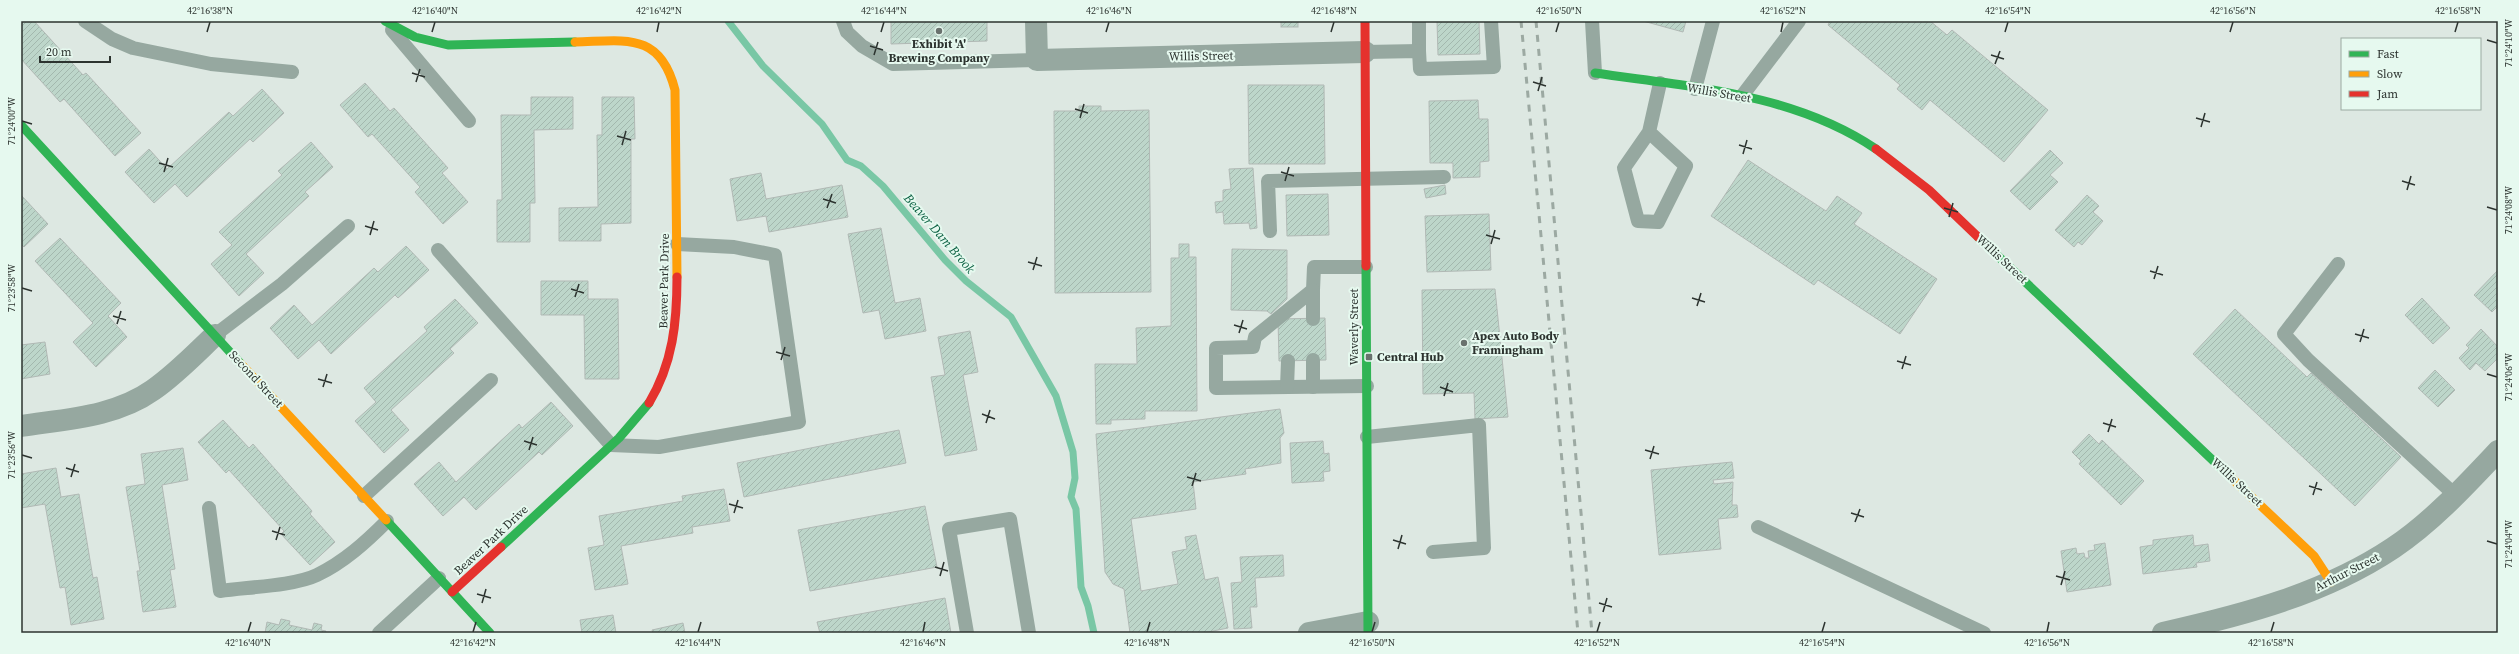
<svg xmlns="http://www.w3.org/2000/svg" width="2519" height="654" font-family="'Source Serif 4',serif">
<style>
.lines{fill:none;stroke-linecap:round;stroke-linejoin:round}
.stream{stroke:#79c7a5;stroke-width:7}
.building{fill:url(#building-hatch);stroke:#b1b9b5}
.lane{stroke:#96a8a0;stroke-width:14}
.street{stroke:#96a8a0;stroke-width:22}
.fast{stroke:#30b455;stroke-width:9}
.slow{stroke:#ff9f0a;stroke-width:9}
.jam{stroke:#e5322d;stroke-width:9}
.rail{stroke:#9ca9a2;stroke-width:3;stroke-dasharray:7 7;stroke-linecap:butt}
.ticks{fill:none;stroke:#2c332f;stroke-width:1.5}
.poi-dot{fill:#6a726e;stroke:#e6f9ef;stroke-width:1.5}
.labels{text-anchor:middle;stroke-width:4;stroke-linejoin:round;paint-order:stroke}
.poi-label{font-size:12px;font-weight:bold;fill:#2c332f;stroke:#e6f9ef;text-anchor:start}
.street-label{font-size:12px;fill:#2c332f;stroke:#e6f9ef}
.water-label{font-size:13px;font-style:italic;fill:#0b6042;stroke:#e6f9ef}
.neatline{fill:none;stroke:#2c332f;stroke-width:1.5}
.ticks-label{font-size:10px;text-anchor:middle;fill:#2c332f}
</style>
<defs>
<pattern id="building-hatch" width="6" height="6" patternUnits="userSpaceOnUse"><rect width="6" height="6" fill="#bdd6ca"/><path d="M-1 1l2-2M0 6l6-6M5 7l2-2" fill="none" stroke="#a3b8ae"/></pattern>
</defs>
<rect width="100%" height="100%" fill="#dde8e2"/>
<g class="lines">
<path class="stream" d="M728,21L763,66L822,124L847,160L861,166L883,186L945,260L966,281L1011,317L1056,396L1073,452L1075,478L1071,497L1076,509L1081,587L1088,606L1094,633"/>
</g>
<g class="building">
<path d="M21,21H34L83,75L86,73L141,133L115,156L64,99L60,102L21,59Z"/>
<path d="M891,21H987V41L891,44Z"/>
<rect x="1281" y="21" width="17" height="6"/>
<path d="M1437,21H1479L1480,54L1438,55Z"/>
<path d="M1643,21H1686L1683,32Z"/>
<path d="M1830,21H1930L1947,35L1952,30L2048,110L2004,162L1930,100L1922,110L1897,89L1900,85L1828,25Z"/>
<path d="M365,83L390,111L394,108L448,168L442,173L468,202L443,224L415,192L420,187L372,134L368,137L340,105Z"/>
<path d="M1248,85H1324L1325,164H1249Z"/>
<path d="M262,89L284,113L253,142L250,139L187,197L175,184L154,203L125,172L149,149L167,169L229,112L233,116Z"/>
<path d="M531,97H573V129L534,130L535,203H530V242H497V200H502L501,115H531Z"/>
<path d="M602,97H634L635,139H631V223L601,224V241H559V208L598,207L597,135H602Z"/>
<path d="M1478,100L1479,119H1488L1489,161L1480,162V177L1453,178V163H1430L1429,101Z"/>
<path d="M1079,106H1101V111L1149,110L1151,292L1055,293L1054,111H1079Z"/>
<path d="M311,142L333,167L305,192L309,196L246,254L264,273L239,296L211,264L232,245L219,232L282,175L278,171Z"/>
<path d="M2050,150L2063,163L2050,175L2058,182L2030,210L2010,191Z"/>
<path d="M1748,160L1826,211L1837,196L1862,213L1854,224L1937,279L1900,334L1818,280L1814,285L1711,216Z"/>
<path d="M1253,168L1257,228L1250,229L1249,223L1224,224L1223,212L1216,213L1215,202L1223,201V190L1231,189L1229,169Z"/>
<path d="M761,173L766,199L842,185L848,217L769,232L766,216L737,221L730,179Z"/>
<path d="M1445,185L1446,194L1426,198L1424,189Z"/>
<path d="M1328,194L1329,235L1287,236L1286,195Z"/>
<path d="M21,195L48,224L24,247L21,244Z"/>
<path d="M2087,195L2099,206L2093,212L2103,221L2082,245L2078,242L2074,247L2055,230Z"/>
<path d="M1489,214L1491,270L1427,272L1425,216Z"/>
<path d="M881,228L895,303L920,298L926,331L885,339L879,310L863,313L848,234Z"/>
<path d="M60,238L121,303L108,316L127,337L96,367L73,342L93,323L35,261Z"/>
<path d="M1179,244H1189V257H1196L1197,411H1145V419L1111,420V424H1096L1095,364H1137L1136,328L1171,326V258H1179Z"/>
<path d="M406,246L429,270L398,298L395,295L331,354L319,340L298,359L270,328L294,305L312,325L374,268L378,272Z"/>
<path d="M1232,249L1287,250V299L1271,314L1267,311L1231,310Z"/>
<path d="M2498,270V306L2492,312L2474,295Z"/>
<path d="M541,281H588V299H618L619,379H585L584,315H541Z"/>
<path d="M1495,289L1508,417L1475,419L1474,393L1423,394L1422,290Z"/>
<path d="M2422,298L2450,328L2433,344L2405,315Z"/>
<path d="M455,299L478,323L450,349L454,353L391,410L409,430L384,453L355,421L376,402L364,388L427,331L424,327Z"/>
<path d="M2235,309L2307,377L2311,373L2401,457L2355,506L2193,354Z"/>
<path d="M1325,318L1326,360L1279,361L1278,319Z"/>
<path d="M2481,329L2498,347V358L2485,371L2476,363L2470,370L2459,358L2469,348L2466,345Z"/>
<path d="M970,331L978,372L963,375L977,450L945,456L931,377L945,375L938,337Z"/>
<path d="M45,342L50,374L21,379V345Z"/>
<path d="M2435,370L2455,390L2438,407L2418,388Z"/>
<path d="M551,402L573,426L542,455L539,452L476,510L464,497L443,516L414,484L439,462L456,482L519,424L522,428Z"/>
<path d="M1280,409L1284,433L1280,438L1281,463L1245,469L1246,474L1193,482L1196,509L1131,519L1141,591L1178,584L1172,552L1187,549L1185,537L1196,535L1205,580L1218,577L1228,628L1203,633H1130L1124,589L1113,584L1105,572L1096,434Z"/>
<path d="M223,420L249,448L253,444L312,511L310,514L335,542L310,565L281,534L284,531L229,470L226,473L198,442Z"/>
<path d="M899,430L906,463L744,497L737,463Z"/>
<path d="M2089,434L2099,444L2102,440L2144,481L2121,505L2079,464L2081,461L2072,452Z"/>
<path d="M1323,441L1324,454L1329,453L1330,471L1323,472L1324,481L1292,483L1290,443Z"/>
<path d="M183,448L188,480L162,485L175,569L170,570L176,607L143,612L137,571H140L126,487L145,484L141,454Z"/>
<path d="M1732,462L1734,478L1713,480L1714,484L1733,482L1732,505H1737L1738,517L1718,519L1721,549L1659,555L1651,470Z"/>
<path d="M56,468L61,497L79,494L93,578L97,577L104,619L71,625L65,587L60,588L45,504L21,508V474Z"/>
<path d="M724,489L730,521L692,527L693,533L621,546L628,584L595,590L588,548L604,545L599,516L683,501L682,496Z"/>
<path d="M925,506L937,567L810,591L798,530Z"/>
<path d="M2193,535L2194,546L2208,544L2210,561L2196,563L2197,567L2143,574L2140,547L2153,545V540Z"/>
<path d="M2105,543L2111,585L2067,592L2061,551L2076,548L2077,554L2084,553L2085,558H2089L2088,551L2095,550L2094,545Z"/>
<path d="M1283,555L1284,576L1255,578L1257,607H1250L1252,628L1234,629L1231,583L1242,582L1240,557Z"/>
<path d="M945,598L951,633H820L817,622Z"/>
<path d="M613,615L616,633H582L580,620Z"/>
<path d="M281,619L290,621L289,625L312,630L314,623L322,625L321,630L326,631L325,633H265L267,622L279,625Z"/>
<path d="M683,623L685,633H653L652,630Z"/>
</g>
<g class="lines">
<g class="lane">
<path d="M85,21L112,39L133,48L211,64L292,72"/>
<path d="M843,21L847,32L862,46L893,64L1037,60"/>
<path d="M1592,21L1595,73"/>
<path d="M392,30L469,121"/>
<path d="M1419,51V21"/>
<path d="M1365,52L1419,51L1420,69L1494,67L1491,21"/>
<path d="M1695,89L1713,21"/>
<path d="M1742,96L1799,21"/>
<path d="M1649,132L1686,166L1658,222L1638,221L1624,168L1649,132L1660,83"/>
<path d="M1270,231L1268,181L1444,177"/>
<path d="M438,250L611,445L659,447L799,422L775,255L734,247L677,244"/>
<path d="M2338,264L2284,334L2308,360L2455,495"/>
<path d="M1366,267H1314L1313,290L1255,337L1253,347L1216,348V388L1367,386"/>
<path d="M1313,290V319"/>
<path d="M215,335L282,284L348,226"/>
<path d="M1313,360V387"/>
<path d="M1287,387L1288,361"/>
<path d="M1367,437L1479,425L1484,548L1433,552"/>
<path d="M364,496L491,380"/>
<path d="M209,508L220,591C247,587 294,586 317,575C344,562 366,542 387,521"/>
<path d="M1758,527L1984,633"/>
<path d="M379,633L439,578"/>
<path d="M967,633L949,529L1010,519L1029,633"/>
</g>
<g class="street">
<path d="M1036,21L1037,60L1365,52"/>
<path d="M21,426C66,419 115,417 153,390C176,374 195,354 215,335"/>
<path d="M1309,633L1368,622"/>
<path d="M2163,633C2243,615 2324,594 2393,548C2432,522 2466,485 2498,451"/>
</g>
<g class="fast">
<path d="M385,21L415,37L448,45L575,42"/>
<path d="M1595,73C1691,87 1793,93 1876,149"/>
<path d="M21,125L241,364"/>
<path d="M1978,237L2223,470"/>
<path d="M1366,266L1368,633"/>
<path d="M386,520L490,633"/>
<path d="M501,547L619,438L649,403"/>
</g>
<g class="slow">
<path d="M575,42C625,41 660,31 675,90L677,277"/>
<path d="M241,364L386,520"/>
<path d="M2223,470L2314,556L2331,582"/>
</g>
<g class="jam">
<path d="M1365,21L1366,266"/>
<path d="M1876,149L1929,190L1978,237"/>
<path d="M649,403C673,363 677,322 677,277"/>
<path d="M452,592L501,547"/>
</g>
<g class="rail">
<path d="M1521,21L1578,633"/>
<path d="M1536,21L1592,633"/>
</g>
</g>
<path class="ticks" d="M207,32L210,22M432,32L435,22M657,32L659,22M881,32L884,22M1106,32L1109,22M1331,32L1334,22M1556,32L1559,22M1781,32L1783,22M2005,32L2008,22M2230,32L2233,22M2455,32L2458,22M2487,40L2497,43M870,46L883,50M874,55L878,42M1991,55L2004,59M1995,64L2000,51M412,73L425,77M416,82L420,69M1533,82L1546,86M1538,91L1542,77M1075,109L1088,113M1080,118L1084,104M2196,118L2210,122M22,121L32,124M2201,127L2205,113M617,136L631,140M622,145L626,131M1739,145L1752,149M1743,154L1747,140M159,163L173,167M164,172L168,158M1281,172L1294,176M1285,181L1289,167M2402,181L2415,185M2407,190L2411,176M823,199L836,203M2487,207L2497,210M827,208L832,194M1944,208L1958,212M1949,217L1953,203M365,226L378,230M370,235L374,221M1486,235L1500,239M1491,244L1495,230M1028,262L1042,266M1033,270L1037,257M2150,271L2163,275M2154,279L2158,266M22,288L32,291M571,289L584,293M575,297L579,284M1692,298L1705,302M1697,306L1701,293M113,316L126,320M117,324L121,311M1234,325L1247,329M1239,333L1243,320M2355,334L2369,338M2360,342L2364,329M776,352L790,356M781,360L785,347M1897,361L1911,365M1902,369L1906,356M2487,374L2497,377M318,379L332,383M323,387L327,374M1440,387L1453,392M1444,396L1448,383M982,414L995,419M986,423L990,410M2103,423L2116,427M2108,432L2112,419M524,441L537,445M529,450L533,437M1645,450L1659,454M22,455L32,458M1650,459L1654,446M66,468L79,472M71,477L75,464M1187,477L1201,481M1192,486L1196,473M2309,486L2322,490M2313,495L2317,482M729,504L743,508M734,513L738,500M1851,513L1864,517M1855,522L1860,509M272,531L285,535M276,540L280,527M1393,540L1406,544M2487,541L2497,544M1398,549L1402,535M935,567L948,571M940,576L944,562M2056,576L2070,580M2061,585L2065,571M477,594L491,598M482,603L486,589M1599,603L1612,607M1603,612L1607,598M248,632L251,622M473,632L476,622M698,632L701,622M923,632L925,622M1147,632L1150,622M1372,632L1375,622M1597,632L1600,622M1822,632L1825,622M2047,632L2049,622M2271,632L2274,622"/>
<g class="poi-dot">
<circle cx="939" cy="31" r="4"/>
<circle cx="1464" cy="343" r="4"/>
<rect x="1365" y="353" width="8" height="8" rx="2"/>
</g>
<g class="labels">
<g class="poi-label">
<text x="939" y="48" text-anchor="middle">Exhibit 'A'<tspan x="939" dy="14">Brewing Company</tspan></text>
<text x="1472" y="340">Apex Auto Body<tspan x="1472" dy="14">Framingham</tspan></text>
<text x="1377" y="361">Central Hub</text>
</g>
<g class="street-label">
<text transform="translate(1201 56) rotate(-1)" y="4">Willis Street</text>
<text transform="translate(1719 93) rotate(10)" y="4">Willis Street</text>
<text transform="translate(2002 259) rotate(43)" y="4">Willis Street</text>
<text transform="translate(664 281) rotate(-89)" y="4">Beaver Park Drive</text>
<text transform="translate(1354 327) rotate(-90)" y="4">Waverly Street</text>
<text transform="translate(256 379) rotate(47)" y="4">Second Street</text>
<text transform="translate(2237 482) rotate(43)" y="4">Willis Street</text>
<text transform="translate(491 540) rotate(-43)" y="4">Beaver Park Drive</text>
<text transform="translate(2347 572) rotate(-27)" y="4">Arthur Street</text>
</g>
<g class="water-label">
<text transform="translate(940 233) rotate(49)" y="5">Beaver Dam Brook</text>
</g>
</g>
<rect width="2519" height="654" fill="none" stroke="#e6f9ef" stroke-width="44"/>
<rect x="2341" y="38" width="140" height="72" fill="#e6f9ef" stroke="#9caaa2"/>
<rect x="2349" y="51" width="20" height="6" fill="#30b455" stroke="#9caaa2"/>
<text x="2377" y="58" font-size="12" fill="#2c332f">Fast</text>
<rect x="2349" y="71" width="20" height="6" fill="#ff9f0a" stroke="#9caaa2"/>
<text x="2377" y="78" font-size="12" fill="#2c332f">Slow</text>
<rect x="2349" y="91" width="20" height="6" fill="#e5322d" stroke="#9caaa2"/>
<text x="2377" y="98" font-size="12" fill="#2c332f">Jam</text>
<path d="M40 56v6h70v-6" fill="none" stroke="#2c332f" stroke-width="2"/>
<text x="46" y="56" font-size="12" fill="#2c332f" stroke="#e6f9ef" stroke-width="3" paint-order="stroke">20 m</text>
<rect x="22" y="22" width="2475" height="610" class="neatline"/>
<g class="ticks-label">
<text x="210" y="14">42°16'38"N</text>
<text x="435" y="14">42°16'40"N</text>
<text x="659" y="14">42°16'42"N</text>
<text x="884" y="14">42°16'44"N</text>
<text x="1109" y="14">42°16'46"N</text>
<text x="1334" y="14">42°16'48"N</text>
<text x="1559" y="14">42°16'50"N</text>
<text x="1783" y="14">42°16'52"N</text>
<text x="2008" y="14">42°16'54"N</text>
<text x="2233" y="14">42°16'56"N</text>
<text x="2458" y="14">42°16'58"N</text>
<text transform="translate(2508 43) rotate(-90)" y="4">71°24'10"W</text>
<text transform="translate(11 121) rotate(-90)" y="4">71°24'00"W</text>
<text transform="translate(2508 210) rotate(-90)" y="4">71°24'08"W</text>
<text transform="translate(11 288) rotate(-90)" y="4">71°23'58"W</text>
<text transform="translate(2508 377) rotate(-90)" y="4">71°24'06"W</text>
<text transform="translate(11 455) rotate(-90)" y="4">71°23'56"W</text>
<text transform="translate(2508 544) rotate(-90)" y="4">71°24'04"W</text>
<text x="248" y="646">42°16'40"N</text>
<text x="473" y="646">42°16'42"N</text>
<text x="698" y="646">42°16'44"N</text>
<text x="923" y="646">42°16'46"N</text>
<text x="1147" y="646">42°16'48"N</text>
<text x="1372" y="646">42°16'50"N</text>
<text x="1597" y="646">42°16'52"N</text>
<text x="1822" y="646">42°16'54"N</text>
<text x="2047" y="646">42°16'56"N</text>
<text x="2271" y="646">42°16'58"N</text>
</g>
</svg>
